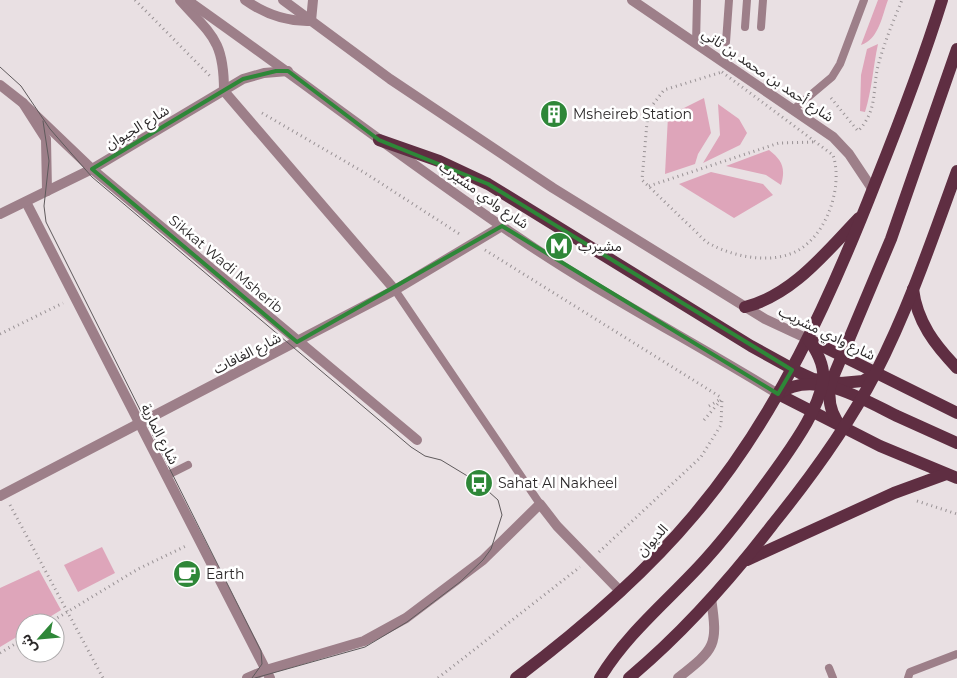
<svg xmlns="http://www.w3.org/2000/svg" width="957" height="678" font-family="Montserrat,'Noto Sans Arabic',sans-serif">
<style>
.green{fill:#dea5ba}
.lines{fill:none;stroke-linecap:round;stroke-linejoin:round}
.path{stroke:#999295;stroke-width:3;stroke-dasharray:1 4;stroke-linecap:butt}
.service{stroke:#9d7f89;stroke-width:8}
.pedestrian{stroke:#9d7f89;stroke-width:10}
.minor{stroke:#9d7f89;stroke-width:10}
.tertiary{stroke:#9d7f89;stroke-width:10}
.primary{stroke:#5f2e42;stroke-width:12}
.tram{stroke:#5f5a5c;stroke-width:1}
.marked{fill:none;stroke:#2e8738;stroke-width:4;stroke-linejoin:round}
.labels{text-anchor:middle;stroke-width:5;stroke-linejoin:round;paint-order:stroke}
.street-label{font-size:14px;fill:#2c292a;stroke:#fff}
.poi-label{font-size:14px;fill:#2c292a;stroke:#fff;text-anchor:start}
</style>
<rect width="100%" height="100%" fill="#e9e0e3"/>
<g class="green">
<path d="M878,0H888C882,16 879,39 861,45Z"/>
<path d="M878,44C873,67 872,90 865,112L860,111L861,75L867,49Z"/>
<path d="M704,98L711,133L698,154L695,164L665,174L668,116Z"/>
<path d="M718,104L739,119L747,133L740,145L703,163L720,135Z"/>
<path d="M769,150C782,160 786,168 781,185L766,175L726,166Z"/>
<path d="M711,172L763,184L773,195L734,218L679,184Z"/>
<path d="M102,547L115,573L78,592L64,565Z"/>
<path d="M39,570L61,610L40,623H25V632L0,647V588Z"/>
</g>
<g class="lines">
<g class="path">
<path d="M135,0L210,76"/>
<path d="M722,72L833,155C844,188 825,242 790,254C766,263 733,256 712,245C704,242 698,233 692,228C675,212 659,196 642,180L648,111L664,90Z"/>
<path d="M831,98L858,131C878,110 872,92 878,66C884,43 893,22 902,0"/>
<path d="M262,113L365,173L461,235"/>
<path d="M649,186L779,143L816,142"/>
<path d="M485,250L722,398"/>
<path d="M0,334L63,303"/>
<path d="M709,406L719,400"/>
<path d="M704,420L722,399"/>
<path d="M917,501L957,514"/>
<path d="M10,505L103,678"/>
<path d="M599,552L701,457L721,425L722,398"/>
<path d="M49,623L138,569L188,545"/>
<path d="M0,653L25,638"/>
<path d="M438,678L580,567"/>
</g>
<g class="service">
<path d="M745,27L747,0"/>
<path d="M761,27L763,0"/>
<path d="M726,42L729,0"/>
<path d="M696,44L697,0"/>
<path d="M794,109L832,77L840,64L864,0"/>
<path d="M395,290L540,504"/>
<path d="M166,476L188,465"/>
<path d="M829,668L833,678"/>
<path d="M908,678L910,672L957,654"/>
</g>
<g class="pedestrian">
<path d="M0,85L23,103L46,139L47,191"/>
<path d="M224,91L395,290"/>
<path d="M23,103L92,169L417,440"/>
</g>
<g class="minor">
<path d="M180,0C212,36 224,40 224,91"/>
<path d="M632,0L833,137L849,154L873,190"/>
<path d="M311,21L313,0"/>
<path d="M26,202L270,678"/>
<path d="M0,214L92,169L243,79L264,73L288,71"/>
<path d="M0,496L395,290L502,226"/>
<path d="M247,678L266,670L364,641L406,618L483,560L540,504L557,526L621,592"/>
<path d="M678,678C716,648 718,646 711,598"/>
</g>
<g class="tertiary">
<path d="M187,0C298,78 404,160 516,236C599,293 692,341 778,394"/>
<path d="M245,0C265,14 286,22 311,21"/>
<path d="M283,0L390,79L553,188L765,319L808,339"/>
</g>
<g class="primary">
<path d="M379,140L439,161L488,184L751,346L800,373L813,379L841,383L863,381L875,374"/>
<path d="M913,289C917,322 935,345 957,368"/>
<path d="M745,307C793,295 826,252 859,218"/>
<path d="M810,340L957,413"/>
<path d="M778,394L880,446L957,478"/>
<path d="M778,394C814,368 864,400 897,416C917,425 937,434 957,443"/>
<path d="M842,428C831,415 827,399 831,382L891,239L957,49"/>
<path d="M747,560L894,493L946,474"/>
<path d="M516,678C581,629 642,577 694,515C777,417 830,299 876,181C900,121 923,61 942,0"/>
<path d="M600,678C628,632 669,600 705,560C733,529 758,495 782,461C798,438 818,409 823,381C825,365 817,351 808,339"/>
<path d="M629,678C683,633 730,580 773,524C811,477 847,428 875,374C908,310 932,240 957,171"/>
</g>
<g class="tram">
<path d="M0,67L21,86L50,129L92,177L411,447L425,456L441,460L479,483L498,500L502,515L491,549L483,560L460,582L407,622L365,647L255,678"/>
<path d="M43,121L49,161L44,206L46,222L261,651L262,664L252,678"/>
</g>
</g>
<path class="marked" d="M276,71H288L379,140L488,184L792,370L778,394L502,226L297,342L92,169L243,79Z"/>
<defs>
<g id="building-disc" transform="scale(1.4375)"><circle r="9.5" fill="#2e8738" stroke="#fff"/><path d="M-4-6H4V6H1V3H-1V6H-4ZM-2.5-4.3h1.7v1.8h-1.7ZM.8-4.3h1.7v1.8H.8ZM-2.5-1h1.7V.8h-1.7ZM.8-1h1.7V.8H.8Z" fill="#fff"/></g>
<g id="metro-disc" transform="scale(1.4375)"><circle r="9.5" fill="#2e8738" stroke="#fff"/><path d="M-5.5 5V-5H-3L0 0L3-5H5.5V5H3V-.5L0 4L-3-.5V5Z" fill="#fff"/></g>
<g id="bus-disc" transform="scale(1.4375)"><circle r="9.5" fill="#2e8738" stroke="#fff"/><path d="M-5-6H5V4H4V6H2V4H-2V6H-4V4H-5ZM-3.5-4V0h7V-4ZM-3.5 1.2v1.5H-2V1.2ZM2 1.2v1.5H3.5V1.2Z" fill="#fff"/></g>
<g id="cafe-disc" transform="scale(1.4375)"><circle r="9.5" fill="#2e8738" stroke="#fff"/><path d="M-5.5-4.5H6V0H3Q3 3.5 0 3.5H-2.5Q-5.5 3.5-5.5 0ZM3-3.2v2h1.7v-2ZM-6 4.5H4V6H-6Z" fill="#fff"/></g>
</defs>
<g fill-rule="evenodd">
<use href="#building-disc" x="554" y="114"/>
<use href="#metro-disc" x="559" y="246"/>
<use href="#bus-disc" x="479" y="483"/>
<use href="#cafe-disc" x="187" y="574"/>
</g>
<g class="labels">
<g class="street-label">
<text transform="translate(768 75) rotate(34)" y="5">شارع أحمد بن محمد بن ثاني</text>
<text transform="translate(137 127) rotate(-31)" y="5">شارع الجيوان</text>
<text transform="translate(484 195) rotate(35)" y="5">شارع وادي مشيرب</text>
<text transform="translate(226 264) rotate(40)" y="5">Sikkat Wadi Msherib</text>
<text transform="translate(827 333) rotate(26)" y="5">شارع وادي مشريب</text>
<text transform="translate(247 353) rotate(-27)" y="5">شارع الغافات</text>
<text transform="translate(160 434) rotate(63)" y="5">شارع المارية</text>
<text transform="translate(652 540) rotate(-47)" y="5">الديوان</text>
</g>
<g class="poi-label">
<text x="573" y="119">Msheireb Station</text>
<text x="578" y="251">مشيرب</text>
<text x="498" y="488">Sahat Al Nakheel</text>
<text x="206" y="579">Earth</text>
</g>
</g>
<g transform="translate(40 638) rotate(243)"><circle r="24" fill="#ffffff" stroke="#aba9aa"/>
<path d="M0-4L9 19L0 12L-9 19Z" fill="#2e8738"/>
<text y="-8" font-size="14" font-weight="bold" text-anchor="middle" fill="#2c292a">ش</text>
</g>
</svg>
